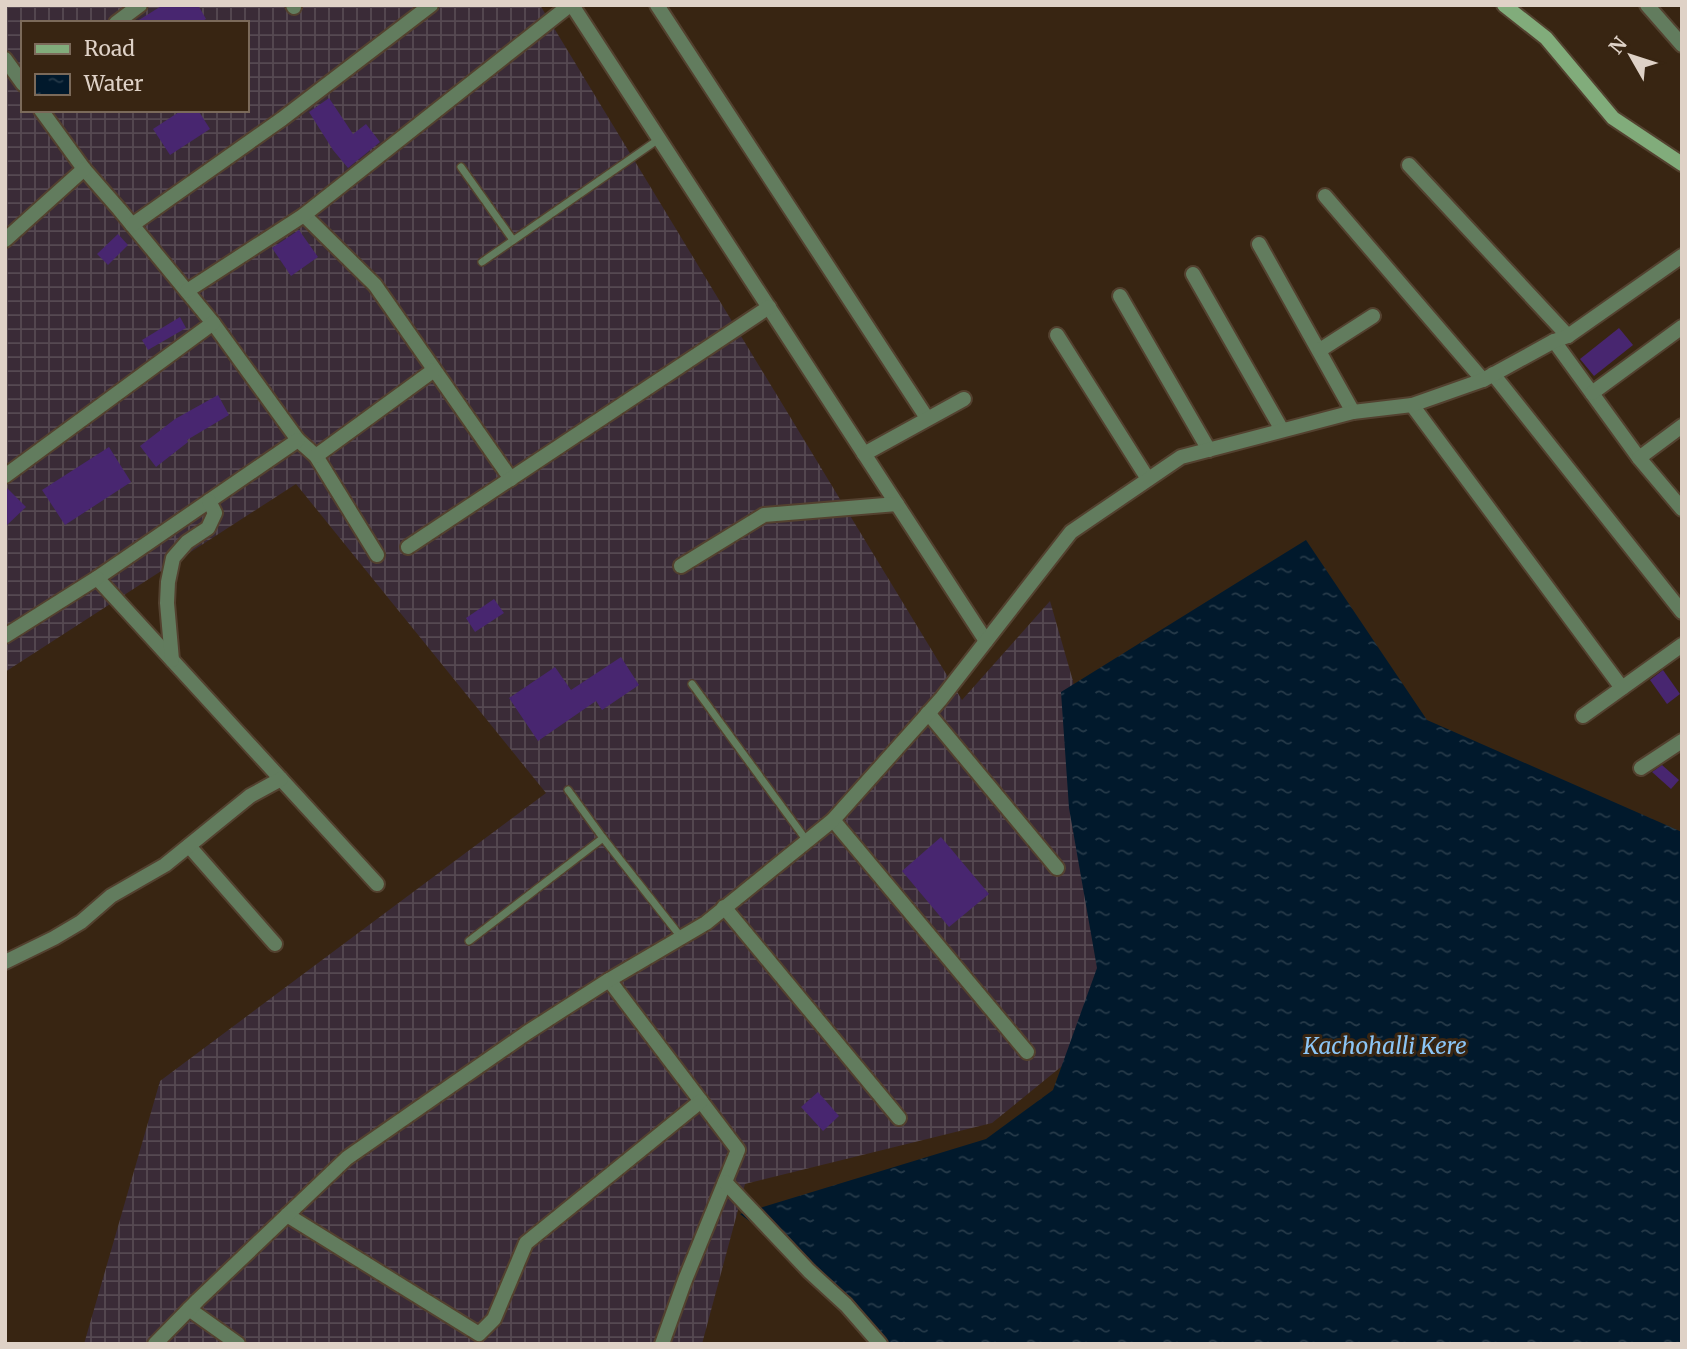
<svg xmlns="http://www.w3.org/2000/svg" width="1687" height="1349" font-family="Merriweather,serif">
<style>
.industrial{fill:url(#industrial-grid);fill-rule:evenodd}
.water{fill:url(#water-ripples)}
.building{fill:#482670}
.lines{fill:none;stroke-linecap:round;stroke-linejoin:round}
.service-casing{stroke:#53412f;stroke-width:10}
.minor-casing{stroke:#53412f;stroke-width:18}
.tertiary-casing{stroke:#53412f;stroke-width:18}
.secondary-casing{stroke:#53412f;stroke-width:18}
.service{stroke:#627c5e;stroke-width:7}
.minor{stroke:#627c5e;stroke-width:14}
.tertiary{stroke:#627c5e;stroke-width:14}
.secondary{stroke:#81ac7b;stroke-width:14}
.labels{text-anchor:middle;stroke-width:6;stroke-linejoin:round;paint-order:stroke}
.water-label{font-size:23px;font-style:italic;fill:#8bc5f6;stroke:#382512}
</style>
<defs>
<pattern id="industrial-grid" width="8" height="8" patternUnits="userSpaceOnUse" patternTransform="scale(1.75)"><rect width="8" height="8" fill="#3a2b37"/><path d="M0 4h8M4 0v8" fill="none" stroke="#564952"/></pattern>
<pattern id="water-ripples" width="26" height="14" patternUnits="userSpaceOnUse" patternTransform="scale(1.75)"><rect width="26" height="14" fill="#01192c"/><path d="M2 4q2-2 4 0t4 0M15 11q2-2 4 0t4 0" fill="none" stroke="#263a49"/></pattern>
</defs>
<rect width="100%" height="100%" fill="#382512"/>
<path class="industrial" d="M5,5H540L962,700L1050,601L1073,681L1111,942L1072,1058L992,1123L745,1184L702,1344H84L160,1081L546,793L296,484L5,672ZM23,23H247V110H23Z"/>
<path class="water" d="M1306,540L1427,720L1682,832V1344H889L851,1297L740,1214L986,1139L1053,1090L1097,968L1069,808L1061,692Z"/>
<g class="building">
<path d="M163,5H198L206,19L199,23H134Z"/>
<path d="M329,98L353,134L366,124L380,142L348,168L333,150L309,112Z"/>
<path d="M182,110H198L210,129L170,155L153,129Z"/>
<path d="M299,230L318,257L291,276L272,248Z"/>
<path d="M118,234L128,245L108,265L97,254Z"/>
<path d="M180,317L186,328L148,350L142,340Z"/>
<path d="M1619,328L1633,345L1594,376L1580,359Z"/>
<path d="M218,395L229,415L187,440L188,442L156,467L140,446L175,419Z"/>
<path d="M109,447L131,482L65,525L42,490Z"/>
<path d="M5,486L26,507L5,527Z"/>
<path d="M494,599L504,613L475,632L466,618Z"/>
<path d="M621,657L639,685L602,710L596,701L538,741L509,698L555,667L571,690Z"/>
<path d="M1663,670L1680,694L1667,704L1650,680Z"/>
<path d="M1662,765L1679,780L1671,789L1652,772Z"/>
<path d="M941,837L989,894L949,927L902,871Z"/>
<path d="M818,1092L839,1116L823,1131L801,1107Z"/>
</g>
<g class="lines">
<g class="service-casing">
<g id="service">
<path d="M461,167L513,240"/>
<path d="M482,262L659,139"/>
<path d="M692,684L807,841"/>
<path d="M603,838L681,937"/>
<path d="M469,941L603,838L568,790"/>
</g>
</g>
<g class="minor-casing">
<g id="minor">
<path d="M293,5L294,7"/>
<path d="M572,5L986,641"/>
<path d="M657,5L927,418"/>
<path d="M1647,5L1682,45"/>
<path d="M116,23L140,5"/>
<path d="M5,59L23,84"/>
<path d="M41,110L84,169L119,209L213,323L298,440L316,456L377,555"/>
<path d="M1409,165L1568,336"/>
<path d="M1325,196L1483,380"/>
<path d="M304,215L375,285L511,479"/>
<path d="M132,225L282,119L431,5"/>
<path d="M5,240L84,169"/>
<path d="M1259,244L1353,412"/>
<path d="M1193,274L1282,430"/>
<path d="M187,291L304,215L570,5"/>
<path d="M1120,296L1209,450"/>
<path d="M1057,335L1148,479"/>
<path d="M1554,341L1639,458"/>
<path d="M1320,350L1373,316"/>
<path d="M1493,374L1682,612"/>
<path d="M1592,393L1682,327"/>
<path d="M1412,405L1622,688"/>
<path d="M1682,426L1639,458L1682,509"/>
<path d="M298,440L97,578L377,884"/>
<path d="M864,454L964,399"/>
<path d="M316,456L434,370"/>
<path d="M5,476L213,323"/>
<path d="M408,547L769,307"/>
<path d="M681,566L764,515L897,504"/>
<path d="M5,636L97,578"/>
<path d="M172,660L167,603L168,582L173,558L187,542L208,528L215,513L209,501"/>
<path d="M928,713L1057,868"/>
<path d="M1583,716L1682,645"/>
<path d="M1641,768L1682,741"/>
<path d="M833,820L1027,1052"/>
<path d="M189,846L275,944"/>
<path d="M724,907L899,1118"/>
<path d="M5,962L54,938L81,922L111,896L165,865L250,796L281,779"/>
<path d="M609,980L738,1150L685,1280L662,1344"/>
<path d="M725,1182L809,1271L846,1305L880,1344"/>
<path d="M287,1215L479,1334L494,1319L526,1243L701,1101"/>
<path d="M189,1309L238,1344"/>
</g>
</g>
<g class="tertiary-casing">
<path id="tertiary" d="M155,1344L198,1300L347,1158L528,1032L609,980L706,923L833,820L941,699L1071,532L1181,457L1353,412L1412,405L1483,380L1554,341L1568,336L1682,256"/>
</g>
<g class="secondary-casing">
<path id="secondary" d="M1504,5L1546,38L1613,118L1682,164"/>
</g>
<use href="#service" class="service"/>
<use href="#minor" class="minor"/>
<use href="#tertiary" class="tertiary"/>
<use href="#secondary" class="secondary"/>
</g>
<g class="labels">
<g class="water-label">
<text x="1385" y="1054">Kachohalli Kere</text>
</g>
</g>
<rect width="1687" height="1349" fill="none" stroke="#dfd2c7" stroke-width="14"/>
<rect x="21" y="21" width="228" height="91" fill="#382512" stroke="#7b6a5a" stroke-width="2"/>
<rect x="35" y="44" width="35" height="10" fill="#81ac7b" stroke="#7b6a5a" stroke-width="2"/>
<text x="84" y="56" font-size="21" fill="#dfd2c7">Road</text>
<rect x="35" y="74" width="35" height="21" fill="url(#water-ripples)" stroke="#7b6a5a" stroke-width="2"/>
<text x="84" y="91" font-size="21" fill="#dfd2c7">Water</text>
<g transform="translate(1631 56) rotate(309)" stroke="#382512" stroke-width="5" paint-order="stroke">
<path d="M0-5L12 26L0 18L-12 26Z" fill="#dfd2c7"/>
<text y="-10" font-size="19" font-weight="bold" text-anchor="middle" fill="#dfd2c7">N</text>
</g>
</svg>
